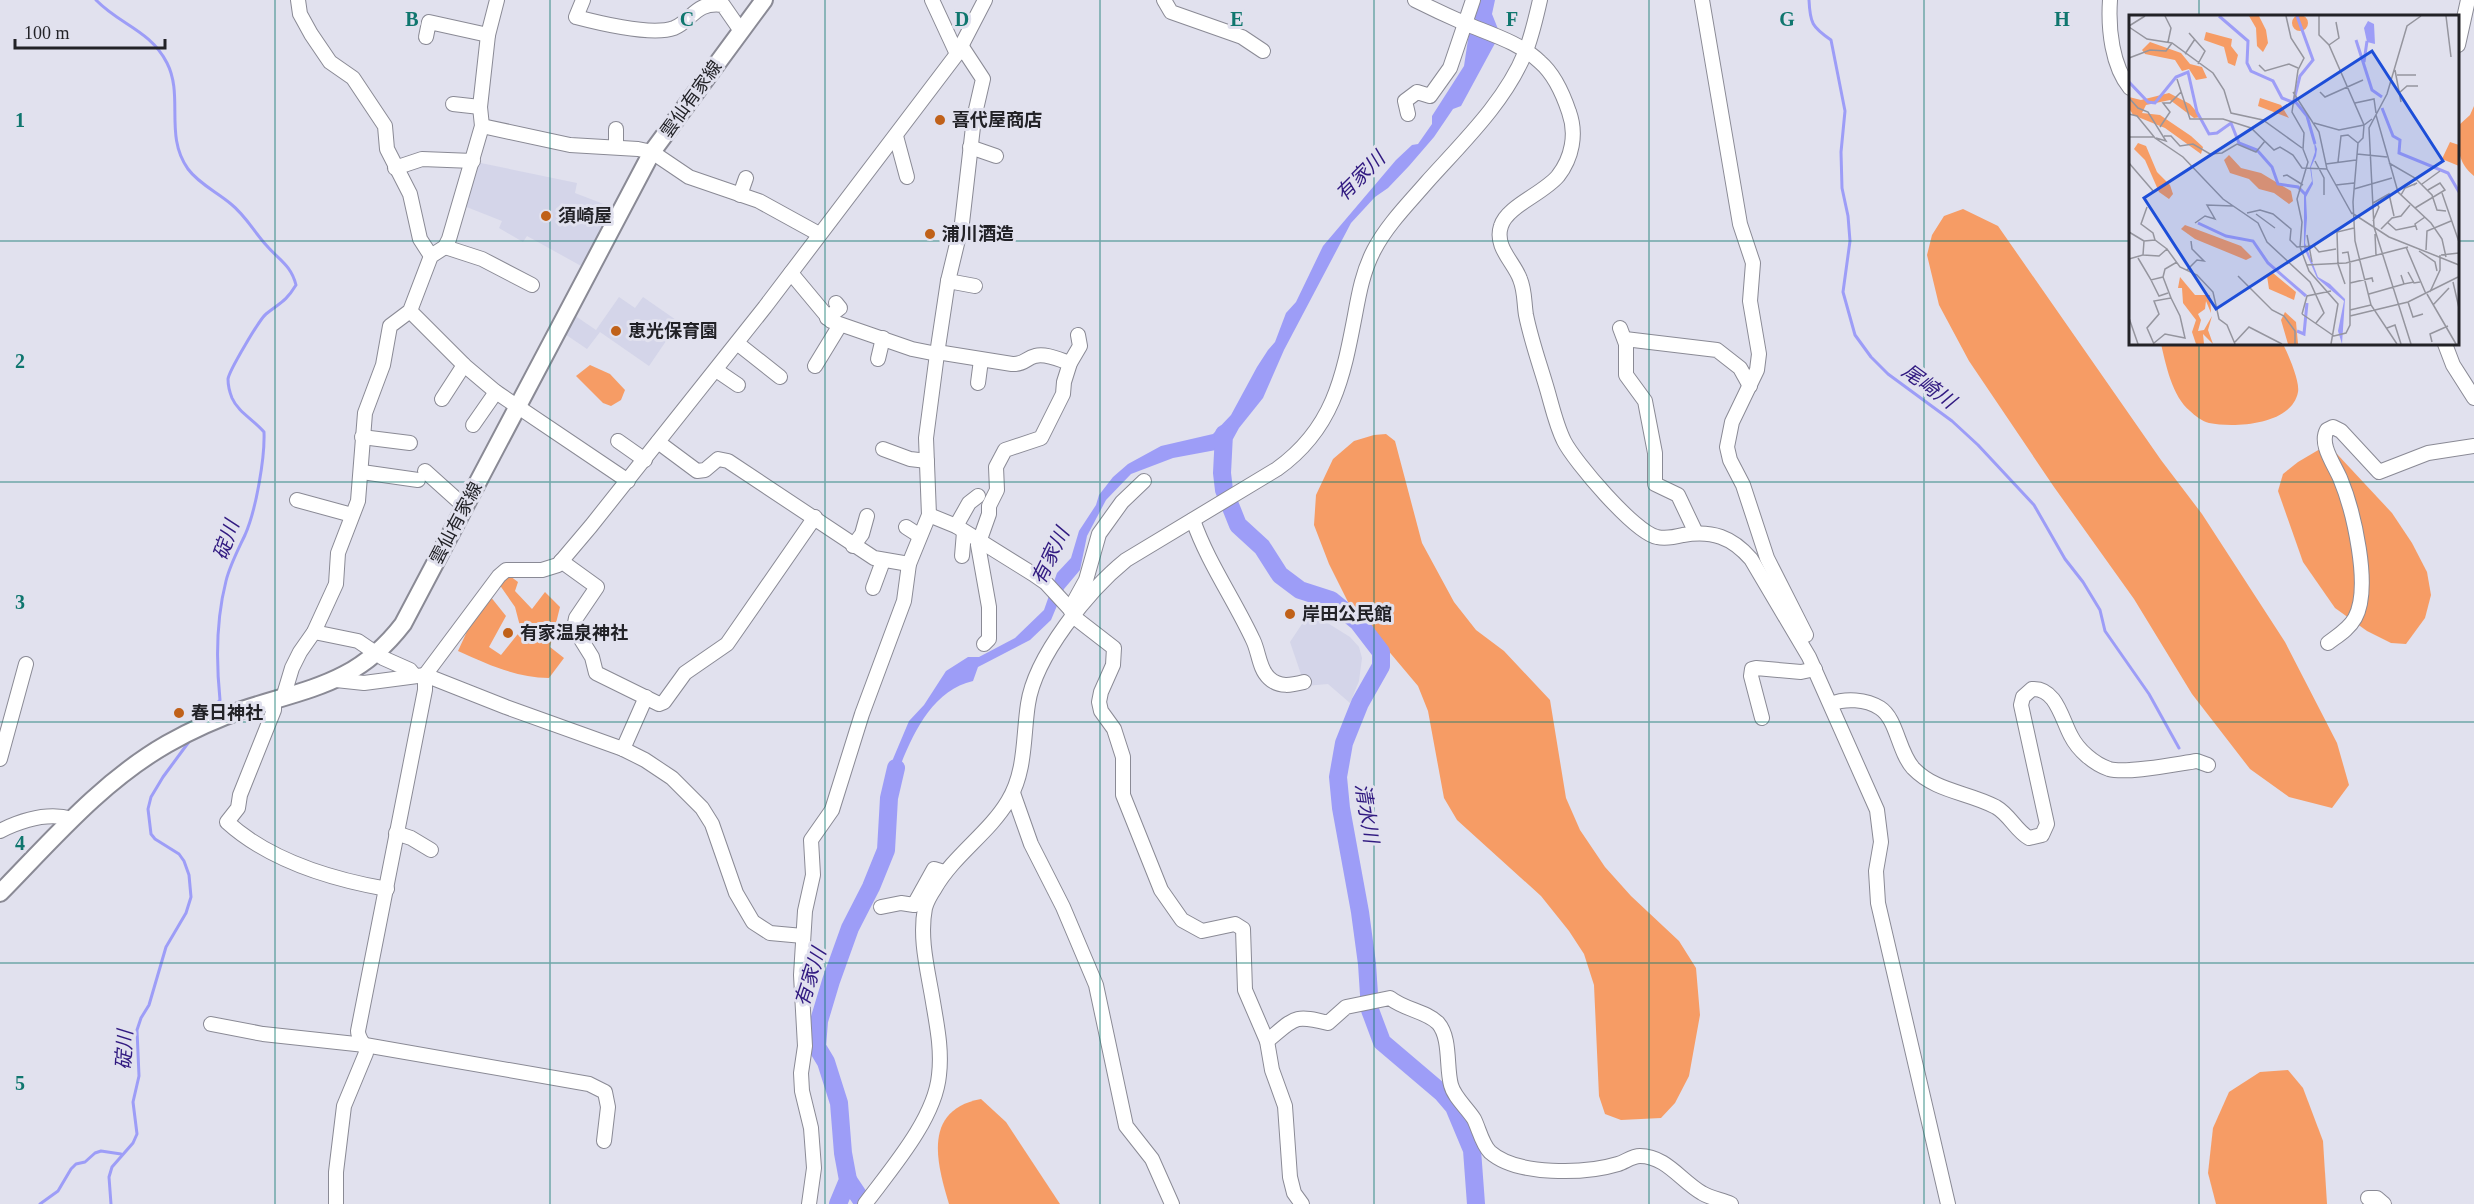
<svg xmlns="http://www.w3.org/2000/svg" width="2474" height="1204" font-family="'Times New Roman','Noto Sans JP',serif">
<style>
.built{fill:#d4d5e9}
.forest{fill:#f69c65}
.water{fill:#9d9df7}
.lines{fill:none;stroke-linecap:round;stroke-linejoin:round}
.stream{stroke:#9d9df7;stroke-width:3}
.river{stroke:#9d9df7;stroke-width:18}
.minor-casing{stroke:#8a8a95;stroke-width:16}
.major-casing{stroke:#8a8a95;stroke-width:20}
.minor{stroke:#fff;stroke-width:14}
.major{stroke:#fff;stroke-width:16}
.grid{fill:none;stroke:#0f766e;stroke-width:1.5;stroke-opacity:0.55}
.poi-dot{fill:#c06119;stroke:#e1e1ee;stroke-width:2}
.labels{text-anchor:middle;stroke-width:6;stroke-linejoin:round;paint-order:stroke}
.street-label{font-size:18px;fill:#222227;stroke:#e1e1ee}
.poi-label{font-size:18px;font-weight:bold;fill:#222227;stroke:#e1e1ee;text-anchor:start}
.water-label{font-size:20px;font-style:italic;fill:#301980;stroke:#e1e1ee}
.inset-river{fill:none;stroke:#9d9df7;stroke-width:3}
.inset-road{fill:none;stroke:#95959e;stroke-width:1.5}
.view{fill:#1d4ed8;fill-opacity:0.15;stroke:#1d4ed8;stroke-width:3}
.inset-edge{fill:none;stroke:#222227;stroke-width:3}
.grid-label{font-size:20px;text-anchor:middle;font-weight:bold;fill:#0f766e;stroke:#e1e1ee;stroke-width:6;stroke-linejoin:round;paint-order:stroke}
</style>
<rect width="100%" height="100%" fill="#e1e1ee"/>
<g class="built">
<path d="M476,162L577,183L575,193L614,208L583,267L527,236L523,242L499,228L502,221L464,206Z"/>
<path d="M619,297L635,308L643,297L679,322L649,366L600,332L587,349L559,330L571,313L596,330Z"/>
<path d="M1310,612L1350,637L1359,647L1362,658L1359,681L1350,703L1328,684L1305,686L1290,642Z"/>
</g>
<g class="forest">
<path d="M2474,106V176C2457,162 2458,147 2458,126L2470,115Z"/>
<path d="M1963,209L1998,226L2161,460L2202,514L2285,642L2337,743L2349,785L2332,808L2289,797L2250,769L2192,694L2134,599L2054,487L1969,361L1939,305L1927,255L1932,235L1944,216Z"/>
<path d="M2161,344H2283C2288,354 2300,381 2298,392C2292,425 2235,428 2209,423C2203,422 2194,415 2190,411C2172,396 2166,365 2161,344Z"/>
<path d="M590,365L610,374L625,390L621,400L611,406L603,403L576,376Z"/>
<path d="M1386,434L1395,441L1422,543L1454,602L1476,630L1504,651L1550,700L1566,798L1580,830L1605,867L1631,896L1679,941L1696,968L1700,1015L1689,1076L1675,1103L1661,1118L1621,1120L1605,1114L1599,1096L1594,985L1584,954L1569,931L1541,896L1457,820L1444,798L1428,711L1418,686L1349,604L1329,564L1314,525L1316,495L1333,459L1354,441L1374,435Z"/>
<path d="M2320,449L2337,454L2392,513L2412,543L2427,572L2431,595L2425,618L2406,644L2391,643L2367,631L2335,608L2303,562L2278,491L2283,474L2298,462Z"/>
<path d="M510,576L518,582L515,591L532,609L545,592L560,607L550,647L564,658L549,678C515,677 489,665 458,651L475,614L490,596L506,616L489,647L501,655L521,630L515,607L499,584Z"/>
<path d="M2288,1070L2303,1088L2323,1141L2327,1204H2216L2208,1173L2213,1128L2229,1092L2260,1072Z"/>
<path d="M981,1099L1006,1122L1060,1204H949C936,1161 923,1110 981,1099Z"/>
</g>
<path class="water" d="M1481,0H1495L1492,14L1500,34L1461,106L1453,109L1434,137L1409,166L1388,188L1375,197L1351,223L1284,350L1263,398L1239,428L1233,439L1216,450L1173,458L1131,474L1106,500L1087,536L1080,570L1064,589L1051,620L1030,640L978,667L973,681C922,693 904,757 887,801L893,759L909,721L924,705L946,671L968,657H979L1015,638L1044,610L1057,573L1071,558L1079,531L1096,505L1099,495L1113,477L1128,464L1161,446L1213,434L1231,415L1257,367L1268,350L1275,342L1286,313L1296,302L1323,246L1396,160L1412,145L1418,144L1432,124V116L1464,66L1469,33Z"/>
<g class="lines">
<g class="stream">
<path d="M96,0C120,25 150,30 167,63C184,96 164,136 188,169C199,184 217,192 231,204C246,216 254,232 267,246C279,260 291,265 296,285C285,303 279,303 266,314C259,320 229,371 228,379C228,385 230,393 232,398C238,412 254,420 264,432C265,458 256,510 245,535C238,550 230,565 226,581C216,620 216,661 220,700L204,718"/>
<path d="M1809,0C1810,23 1812,27 1831,40L1845,111L1841,152L1842,188L1848,216L1850,241L1843,292L1855,335L1871,357L1888,374L1952,421L1978,445L2034,505L2065,559L2083,582L2100,610L2105,631L2149,694L2179,748"/>
<path d="M40,1204L58,1191L71,1169L76,1164L85,1162L95,1153L101,1151L121,1154"/>
<path d="M111,1204L109,1177L112,1167L133,1143L137,1134L133,1102L139,1076L137,1030L141,1018L149,1005L166,947L186,913L191,897L189,875L184,861L179,854L155,839L151,834L148,809L151,797L163,777L191,739"/>
</g>
<g class="river">
<path d="M1224,434L1222,473L1224,490L1238,525L1262,547L1280,575L1300,590L1331,600L1358,622L1381,652V666L1360,703L1344,743L1338,777L1341,808L1360,912L1367,964L1370,1010L1382,1042L1442,1093L1454,1107L1472,1150L1476,1204"/>
<path d="M848,1180L864,1204"/>
<path d="M838,1204L848,1180L843,1153L839,1103L826,1062L817,1047L819,1021L831,981L850,928L871,887L886,850L889,798L896,768"/>
</g>
<g class="minor-casing">
<g id="minor">
<path d="M298,0L300,14L311,34L330,62L353,78L385,126L387,149L410,194L420,239L431,256"/>
<path d="M583,0L576,17C599,23 652,36 674,28C692,21 695,1 723,5L741,31"/>
<path d="M932,0L957,54"/>
<path d="M1164,0L1171,12L1242,37L1263,51"/>
<path d="M1415,0C1431,8 1448,16 1464,23C1490,34 1519,42 1540,62C1554,74 1563,94 1569,112C1577,134 1572,158 1558,176C1543,194 1507,206 1501,226C1494,247 1514,262 1520,279C1525,291 1524,303 1526,315C1531,340 1540,365 1547,389C1552,406 1556,425 1564,441C1574,461 1635,533 1657,537C1666,539 1675,537 1683,535C1712,530 1732,537 1751,559L1809,657L1877,810L1881,842L1876,871L1878,903L1948,1204"/>
<path d="M1702,0L1740,224L1753,263L1750,301L1759,354L1757,370L1732,422L1727,447L1730,460L1743,485L1767,558L1806,635"/>
<path d="M2110,0C2108,29 2112,66 2130,88"/>
<path d="M426,37L429,22L488,35"/>
<path d="M2458,45L2468,0"/>
<path d="M453,104L480,107"/>
<path d="M1408,114L1405,101L1417,92L1430,96L1450,68L1473,0"/>
<path d="M482,126L570,145L638,149L652,152L689,177L759,201L819,234"/>
<path d="M896,136L907,177"/>
<path d="M616,147V129"/>
<path d="M970,147L996,156"/>
<path d="M395,168L422,159L473,161"/>
<path d="M740,195L746,178"/>
<path d="M445,247L482,259L532,285"/>
<path d="M791,273L831,321L912,349L937,354"/>
<path d="M948,281L975,286"/>
<path d="M410,311L464,365L496,392L628,481"/>
<path d="M827,318L840,308L836,303"/>
<path d="M1620,328L1626,344V375L1645,401L1655,453V484L1678,495L1696,533"/>
<path d="M1625,339L1717,350L1740,368L1750,386"/>
<path d="M737,343L780,377"/>
<path d="M2445,344L2453,365L2474,398"/>
<path d="M937,352L1012,364C1024,365 1026,358 1035,356C1046,353 1060,360 1070,363"/>
<path d="M878,359L883,338"/>
<path d="M815,366L840,325"/>
<path d="M716,370L738,385"/>
<path d="M978,383L981,360"/>
<path d="M442,399L464,365"/>
<path d="M473,425L496,392"/>
<path d="M362,437L410,443"/>
<path d="M618,441L645,460"/>
<path d="M658,442L697,471L705,470L718,459L728,461L874,558L909,564"/>
<path d="M883,449L910,459L927,461"/>
<path d="M425,471L465,507"/>
<path d="M362,472L418,480"/>
<path d="M297,500L352,515"/>
<path d="M929,515L956,526L1033,574L1046,583L1070,609L1074,617L1114,648L1113,665L1101,692L1099,702L1101,711L1114,729L1123,757V795L1161,890L1182,920L1202,931L1235,924L1243,929L1245,990L1267,1041L1272,1070L1285,1106L1290,1177L1294,1193L1302,1204"/>
<path d="M1193,520C1208,563 1234,599 1253,640C1259,652 1259,669 1269,678C1279,688 1292,685 1304,682"/>
<path d="M956,526L969,503L978,496"/>
<path d="M906,527L920,536"/>
<path d="M853,546L862,534L867,516"/>
<path d="M962,556L964,532"/>
<path d="M561,561L597,587L576,618L574,628L592,657L596,673L659,704L664,702L685,673L727,644L815,517"/>
<path d="M873,588L883,561"/>
<path d="M1070,609L1086,580L1099,534L1122,502L1144,481"/>
<path d="M314,632L358,641L383,658L410,670L415,676"/>
<path d="M2328,643C2337,636 2349,629 2355,618C2372,587 2353,509 2340,478C2334,464 2319,444 2327,430L2333,427L2341,431L2379,472L2428,453L2474,446"/>
<path d="M984,644L989,639V607L978,545L989,514V506L997,490L996,467L1005,450L1041,438L1063,394L1064,382L1070,363L1080,346L1078,335"/>
<path d="M336,680L364,683L425,675L506,707L623,749L645,760L672,778L702,808L712,824L736,893L753,922L770,933L803,936"/>
<path d="M283,698L292,668L300,652L314,632L336,584L338,553L358,501L365,413L383,365L390,326L410,311L431,256L445,247L449,239L482,126L480,107L488,35L497,0"/>
<path d="M274,700V710L240,795L238,808L227,822C270,861 330,879 387,889"/>
<path d="M1831,704C1845,698 1866,699 1880,708C1897,719 1898,751 1913,768C1936,792 1968,792 1996,807C2010,815 2016,831 2029,838L2042,835L2047,824L2021,705L2023,697L2032,689C2056,687 2062,720 2071,736C2078,750 2094,764 2109,769C2127,774 2176,764 2197,761L2208,765"/>
<path d="M1762,718L1751,676L1752,669L1756,668L1801,672L1815,669"/>
<path d="M623,749L646,697"/>
<path d="M0,759L26,664"/>
<path d="M1013,793L1031,844L1063,907L1096,985L1126,1126L1152,1159L1172,1204"/>
<path d="M0,831C22,820 48,812 72,819"/>
<path d="M396,833L411,838L431,850"/>
<path d="M881,907L901,903L914,905L934,869L944,872"/>
<path d="M211,1024L263,1034L365,1045L589,1084L605,1092L608,1107L604,1141"/>
<path d="M1267,1041C1295,1018 1293,1014 1328,1023L1346,1007L1390,998C1405,1010 1426,1011 1438,1023C1451,1038 1446,1067 1451,1085C1454,1097 1467,1108 1474,1119C1479,1129 1482,1144 1490,1152C1517,1176 1585,1174 1618,1164C1625,1162 1632,1156 1640,1156C1666,1156 1681,1181 1702,1193C1710,1198 1722,1200 1731,1204"/>
<path d="M2368,1198H2377L2384,1204"/>
<path d="M336,1204V1172L344,1106L366,1053C366,1044 358,1040 358,1031L425,690V675L499,576L506,570H542L558,565L591,526L765,307L957,54L985,0"/>
<path d="M809,1204L814,1168L811,1128L802,1091L801,1073L805,1046L801,975L805,911L813,875L811,840L832,810L862,714L904,601L909,564L929,515L926,438L937,354L948,281L962,223L974,118L983,79L962,47"/>
<path d="M865,1204C891,1169 935,1119 939,1075C942,1050 937,1026 933,1002C928,971 919,939 925,908C927,900 931,894 935,888C954,855 989,833 1008,801C1026,772 1023,736 1028,704C1035,656 1089,590 1126,560L1277,469C1333,429 1343,378 1355,315C1359,293 1363,271 1374,250C1387,225 1408,204 1427,182C1462,143 1505,102 1525,53C1532,36 1536,17 1540,0"/>
</g>
</g>
<g class="major-casing">
<path id="major" d="M0,893C52,840 101,782 167,744C190,731 216,719 242,710C309,688 357,684 403,624L652,152L764,0"/>
</g>
<use href="#minor" class="minor"/>
<use href="#major" class="major"/>
</g>
<path class="grid" d="M275,0V1204M550,0V1204M825,0V1204M1100,0V1204M1374,0V1204M1649,0V1204M1924,0V1204M2199,0V16M0,241H2130M2458,241H2474M2199,344V1204M0,482H2474M0,722H2474M0,963H2474"/>
<g class="poi-dot">
<circle cx="940" cy="120" r="6"/>
<circle cx="546" cy="216" r="6"/>
<circle cx="930" cy="234" r="6"/>
<circle cx="616" cy="331" r="6"/>
<circle cx="1290" cy="614" r="6"/>
<circle cx="508" cy="633" r="6"/>
<circle cx="179" cy="713" r="6"/>
</g>
<g class="labels">
<g class="street-label">
<text transform="translate(691 99) rotate(-54)" y="6">雲仙有家線</text>
<text transform="translate(456 523) rotate(-62)" y="6">雲仙有家線</text>
</g>
<g class="poi-label">
<text x="952" y="126">喜代屋商店</text>
<text x="558" y="222">須崎屋</text>
<text x="942" y="240">浦川酒造</text>
<text x="628" y="337">恵光保育園</text>
<text x="1302" y="620">岸田公民館</text>
<text x="520" y="639">有家温泉神社</text>
<text x="191" y="719">春日神社</text>
</g>
<g class="water-label">
<text transform="translate(1360 176) rotate(-45)" y="7">有家川</text>
<text transform="translate(1929 386) rotate(36)" y="7">尾崎川</text>
<text transform="translate(226 540) rotate(-71)" y="7">碇川</text>
<text transform="translate(1050 556) rotate(-64)" y="7">有家川</text>
<text transform="translate(1367 813) rotate(81)" y="7">清水川</text>
<text transform="translate(810 977) rotate(-72)" y="7">有家川</text>
<text transform="translate(124 1050) rotate(-87)" y="7">碇川</text>
</g>
</g>
<g transform="translate(2129 15)">
<rect width="330" height="330" fill="#e1e1ee"/>
<path d="M163 8a8 8 0 1 1 16 0a8 8 0 1 1-16 0ZM120,1H130L137,15L139,28L134,37L128,31L127,13ZM77,17L103,24L102,31L109,40L106,51L99,48L95,32L75,25ZM21,27L52,38L61,49L73,52L78,63L67,65L60,54L53,56L46,45L16,39L13,35ZM40,78L61,89L72,102L65,103L41,85L17,90L13,98L31,100L62,121L74,132L72,139L36,113L4,100L0,93V82L12,85ZM131,83L152,90L160,103L129,91ZM321,127L330,130V151L313,144ZM9,128L17,131L28,157L41,170L44,179L40,184L30,177L16,145L5,134ZM100,140L112,153L132,158L162,176L164,186L160,189L145,178L130,174L120,164L101,158L95,145ZM56,210L112,231L123,242L117,245L66,224L52,214ZM144,258L167,277L165,285L140,274L138,261ZM51,262L66,280H81L82,298L77,286L76,294L69,299L72,305L69,316L75,315L83,301L79,315L84,329L74,319L75,329H67L63,317L67,305L54,288L53,273H49ZM156,297L167,307L169,329H159L152,305Z" fill="#f69c65"/>
<path d="M239,6L245,9L246,29L238,27L235,13ZM185,126L188,134L187,141L182,152L184,169L177,182L178,203L176,228L189,262L201,269L216,284L213,329L209,316L215,286L188,263L175,233V179L183,166L181,152L186,137Z" fill="#9d9df7"/>
<path class="inset-river" d="M90,1L119,26L118,48L122,56L144,66L153,83L166,88M168,1L184,45L171,61L165,85L178,101L186,129M227,25L243,75L253,82M235,47L238,26M0,67L19,87L26,88L47,62L59,57L68,97L80,119L88,118L102,108L110,128L128,135L143,152L149,169L169,172L176,179M253,93L264,121L271,125L270,138L319,158L330,177M69,208L97,221L124,226L139,248L177,281M168,316L175,319L178,288"/>
<path class="inset-road" d="M36,1L42,13L39,27M157,1L162,23L175,43L169,55L163,97L175,118L174,134L179,147L168,184L173,207L171,232L180,256L209,289L202,329M190,1V20L200,30L235,110L234,123L229,128L224,187L226,226L242,290L268,329M317,1L322,42M0,11L16,1M0,12L18,24L43,28L84,58L95,75L102,98L134,105L173,133M60,18L76,36L69,49M200,30L210,23L207,7M56,39L66,24M0,43L21,35L37,36L43,28M130,50L136,56L160,49L169,53M266,55L272,87M268,60H287M48,64L61,104H94L122,113L145,135L151,132L164,140L173,153L198,154M164,77L190,117L198,154L223,199M191,77L196,82L234,65M270,78L278,71H289M0,83L9,93L19,97L37,126L27,123M226,88L245,84L247,98M0,99L8,101L26,123L54,142L94,184L129,208L138,227L181,267L195,298L187,308M247,100L269,177L302,208L313,224L317,242M185,108L210,115L235,110L243,104M31,112L41,97L34,88H41L52,77M35,121H42L51,131L64,129L81,139L93,138L108,129L127,137L136,126M0,122H25M228,139L258,142M186,146L195,163V180M209,147L212,121L219,120L229,128M0,148L25,177M260,148L286,163L303,180L308,195L317,196M197,149L227,145M154,161L158,160L174,170M293,169L311,156M207,170L225,168M225,174L263,163M313,178L330,227M272,180L276,173L288,168L285,170M244,188L260,179L265,201M18,192L12,209L24,218L26,225M286,193L316,175L311,168L299,175M118,198L131,195L144,199L162,214L161,225L168,232L185,231L190,237L207,234M223,198L260,222L330,250M127,199L146,213M244,206L250,192L248,189M258,207L267,215L286,211M66,208L76,201L86,204L78,190L104,191M252,214L263,203L272,201L281,190M288,215L286,209L296,202M0,217L15,226L14,240L0,244M246,219L247,240M178,220L183,247M15,226L26,225L38,234M277,232L297,279M297,235L298,216L322,206M290,236L306,247L308,256M14,240L30,241L38,234L51,252L68,260L84,277L90,304L98,310L106,329M312,240L330,238M9,243L22,265L34,262M177,250L217,248L279,232M58,255L68,245L75,246L63,234L62,226M279,257L285,268L291,267M272,260L275,269L285,267M109,261L143,295L155,301L166,316V329M22,265L30,281L39,278M324,267L330,293M221,268L243,263L244,267M216,269L209,249L208,217L225,213M301,277L311,255V240M240,279L275,269M298,279L327,329M279,287L284,302L294,299M304,290L320,273M221,295L242,290M173,299L205,321L217,318L221,310V248L219,237L213,238M173,299L178,281L202,276M221,301L279,287L329,262M0,303L9,329M258,313L266,310L272,329M106,327L120,312L153,329M303,327L301,319L319,311M25,328L36,319L56,323L51,301L42,283M25,329L18,313L30,299L25,286L42,283L34,262L36,254L48,247M282,329L245,212L240,113L258,79L278,11L292,1"/>
<path class="view" d="M243,36L314,146L87,294L15,183Z"/>
<rect width="330" height="330" class="inset-edge"/>
</g>
<g class="grid-label">
<text x="412" y="26">B</text>
<text x="687" y="26">C</text>
<text x="962" y="26">D</text>
<text x="1237" y="26">E</text>
<text x="1512" y="26">F</text>
<text x="1787" y="26">G</text>
<text x="2062" y="26">H</text>
<text x="20" y="127">1</text>
<text x="20" y="368">2</text>
<text x="20" y="609">3</text>
<text x="20" y="850">4</text>
<text x="20" y="1090">5</text>
</g>
<path d="M15 39v9h150v-9" fill="none" stroke="#222227" stroke-width="3"/>
<text x="24" y="39" font-size="18" fill="#222227" stroke="#e1e1ee" stroke-width="4.5" paint-order="stroke">100 m</text>
</svg>
